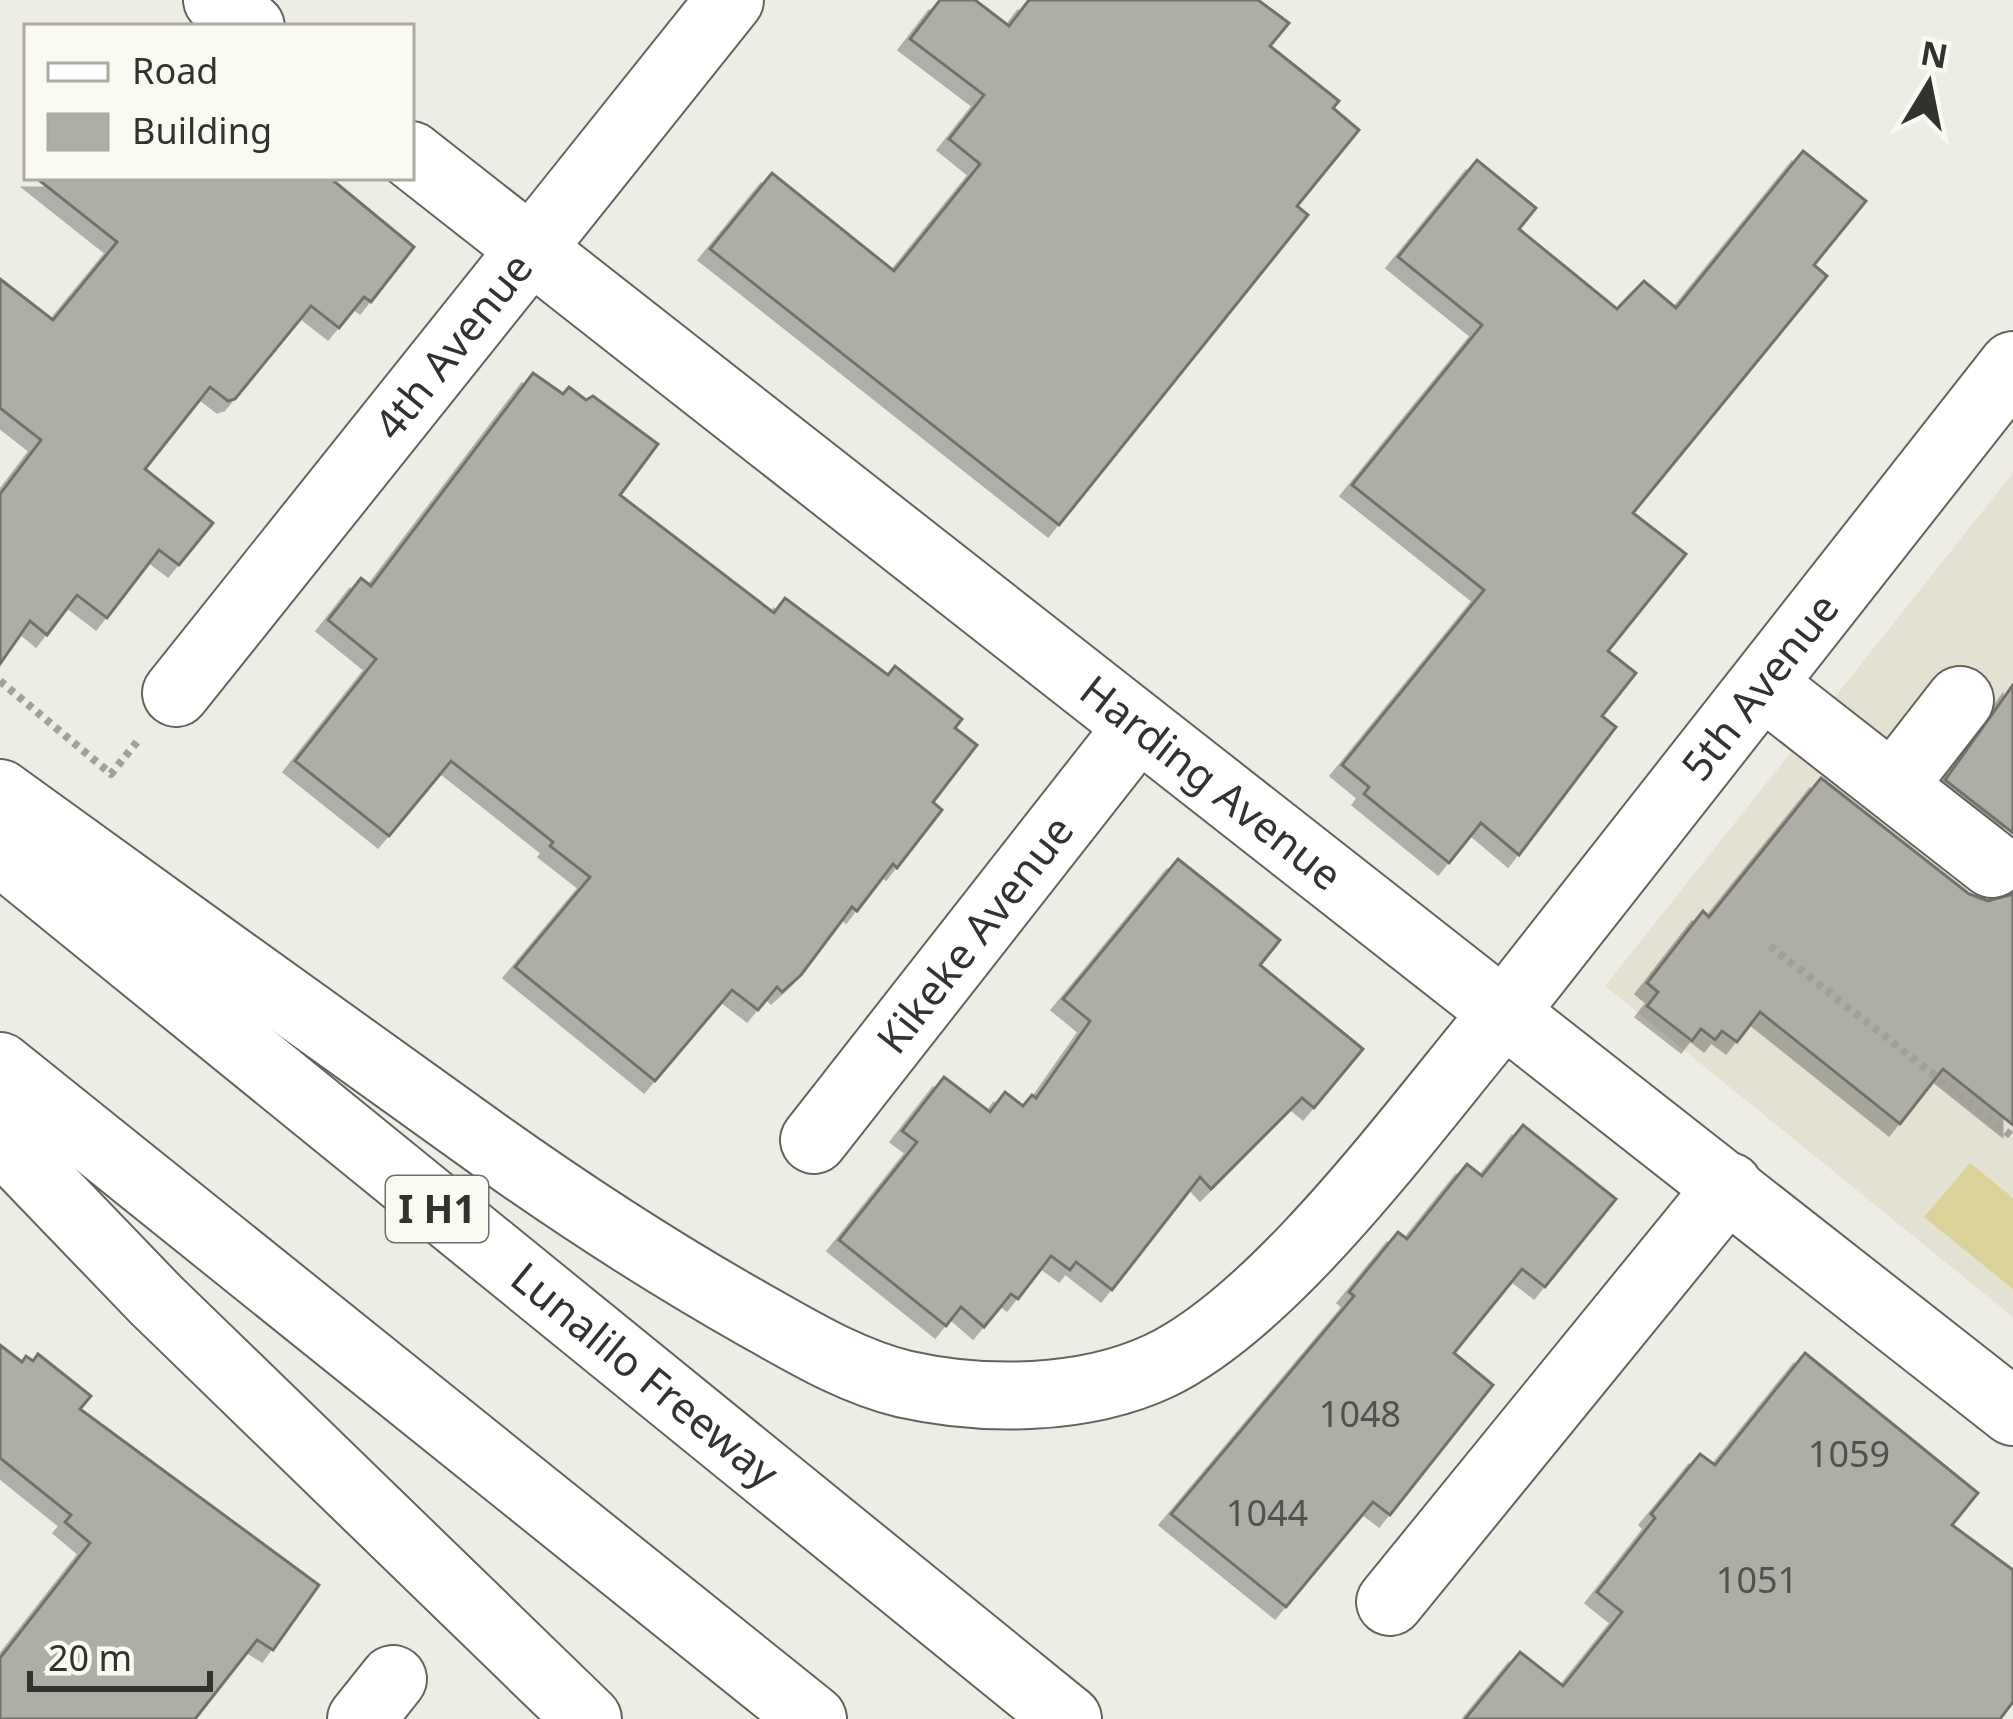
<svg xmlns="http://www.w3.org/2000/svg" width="2013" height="1719" font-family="'Noto Sans',sans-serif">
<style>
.built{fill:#e3e1d2}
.green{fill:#dbd399}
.building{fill:#aeada6;stroke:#73726b;stroke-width:3;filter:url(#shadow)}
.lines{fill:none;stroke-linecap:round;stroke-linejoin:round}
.minor-casing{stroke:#64645d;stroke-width:70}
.highway-casing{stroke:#64645d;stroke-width:70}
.path{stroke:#a1a09a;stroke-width:8;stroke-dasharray:6 6;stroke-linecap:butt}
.minor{stroke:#fff;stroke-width:66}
.highway{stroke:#fff;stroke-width:66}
.labels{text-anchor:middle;stroke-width:9;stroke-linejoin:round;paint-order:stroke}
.number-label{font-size:36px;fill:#52514d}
.shield{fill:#fbfaf2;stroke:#6f6e6a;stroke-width:3}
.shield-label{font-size:39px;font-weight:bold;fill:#33322f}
.street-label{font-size:42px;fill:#33322f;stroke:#fbfaf2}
</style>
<defs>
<filter id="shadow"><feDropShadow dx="-11" dy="11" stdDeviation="0" flood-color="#0004"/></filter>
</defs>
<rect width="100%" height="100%" fill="#eeede5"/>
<path class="built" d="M2013,473V1317L1605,986Z"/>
<path class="green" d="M1970,1163L2013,1198V1289L1924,1217Z"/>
<g class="building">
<path d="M940,0H975L1009,26L1029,0H1258L1289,23L1270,46L1339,101L1333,108L1359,130L1297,206L1308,215L1059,525L710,249L772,173L894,271L980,164L949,139L984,95L910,39Z"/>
<path d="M1803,151L1866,201L1814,265L1827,276L1633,513L1686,554L1608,651L1636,673L1602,716L1616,727L1519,855L1481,823L1449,863L1364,794L1369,787L1342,765L1484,590L1352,485L1482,325L1398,257L1477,160L1536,208L1519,229L1617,309L1644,281L1676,308Z"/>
<path d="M35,177H329L414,247L371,302L364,297L339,328L311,306L235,399L228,401L210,387L145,469L213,523L179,565L159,550L107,618L77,595L47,635L30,621L0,664V494L41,440L0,408V279L53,320L117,242Z"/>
<path d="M533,373L563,394L569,387L586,400L593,396L658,444L620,495L774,613L785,598L888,675L895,666L962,719L955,728L977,745L933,802L942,810L897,868L893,864L857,911L852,907L801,975L782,992L777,987L758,1010L732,990L655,1081L515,967L590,877L550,846L553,842L451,761L389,836L295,761L376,659L328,620L361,578L371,586Z"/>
<path d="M2013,685V833L1945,780Z"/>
<path d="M1821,778L1969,894L1988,901L2013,894V1125L1943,1069L1900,1124L1760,1012L1737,1042L1722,1031L1715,1040L1701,1029L1692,1041L1647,1006L1658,992L1647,983L1703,911L1709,917Z"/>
<path d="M1178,859L1280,940L1260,965L1363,1049L1314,1108L1302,1098L1211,1189L1200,1177L1112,1290L1076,1262L1070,1270L1051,1256L1018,1299L1011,1294L984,1327L961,1307L946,1326L839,1240L917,1142L902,1131L944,1077L990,1112L1005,1092L1023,1106L1032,1095L1036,1098L1090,1021L1063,999Z"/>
<path d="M1523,1125L1616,1199L1545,1287L1522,1269L1454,1353L1493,1385L1390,1515L1373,1502L1286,1607L1171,1514L1354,1296L1349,1292L1398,1232L1407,1239L1467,1164L1482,1176Z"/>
<path d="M0,1345L22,1362L26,1356L33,1361L38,1354L91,1396L80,1409L319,1585L273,1650L257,1640L195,1719H0V1658L90,1543L65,1522L71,1515L0,1458Z"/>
<path d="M1805,1353L1978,1493L1952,1525L2013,1570V1702L2000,1719H1465L1520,1652L1563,1686L1622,1612L1597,1592L1655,1518L1651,1514L1700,1454L1715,1465Z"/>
</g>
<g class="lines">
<g class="minor-casing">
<g id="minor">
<path d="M217,0L251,27"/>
<path id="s1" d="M411,155L2013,1412"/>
<path d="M1763,685L1992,864"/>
<path id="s2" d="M176,693L730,0"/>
<path d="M1893,786L1960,700"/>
<path id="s3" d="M1506,1010L2013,365"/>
<path id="s4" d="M814,1140L1137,728"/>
<path d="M1390,1602L1729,1186"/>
<path d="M361,1719L393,1679"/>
</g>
</g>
<g class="highway-casing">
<g id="highway">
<path d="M0,793C163,911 325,1028 489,1145C575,1206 661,1262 753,1314C801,1341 850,1371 904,1384C984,1402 1084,1401 1159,1366C1279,1309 1418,1114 1506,1010"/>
<path id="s5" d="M0,851L1068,1719"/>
<path d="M0,1066L813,1719"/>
<path d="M0,1138L156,1300L588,1719"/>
</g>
</g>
<g class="path">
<path d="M0,681L111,774L140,738"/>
<path d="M1770,946L2013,1137"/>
</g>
<use href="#minor" class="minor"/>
<use href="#highway" class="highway"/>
</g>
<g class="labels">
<g class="number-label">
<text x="1360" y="1427">1048</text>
<text x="1849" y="1467">1059</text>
<text x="1267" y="1526">1044</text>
<text x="1757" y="1593">1051</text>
</g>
<rect class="shield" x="386" y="1176" width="102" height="66" rx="9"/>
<g class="shield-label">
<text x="437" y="1223">I H1</text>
</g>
<g class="street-label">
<text dy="15" stroke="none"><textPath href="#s2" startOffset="444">4th Avenue</textPath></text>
<text dy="15" stroke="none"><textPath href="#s3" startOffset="411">5th Avenue</textPath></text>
<text dy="15" stroke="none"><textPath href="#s1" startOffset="1017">Harding Avenue</textPath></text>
<text dy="15" stroke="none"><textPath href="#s4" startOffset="261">Kikeke Avenue</textPath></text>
<text dy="15" stroke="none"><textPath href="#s5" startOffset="831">Lunalilo Freeway</textPath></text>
</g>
</g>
<rect x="24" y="24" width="390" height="156" fill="#fbfaf2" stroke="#abaaa4" stroke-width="3"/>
<rect x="48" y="63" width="60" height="18" fill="#ffffff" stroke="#abaaa4" stroke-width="3"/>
<text x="132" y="84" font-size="36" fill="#33322f">Road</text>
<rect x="48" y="114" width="60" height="36" fill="#aeada6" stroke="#abaaa4" stroke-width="3"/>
<text x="132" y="144" font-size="36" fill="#33322f">Building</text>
<g transform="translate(1929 84) rotate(10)" stroke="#fbfaf2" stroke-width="9" paint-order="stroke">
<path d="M0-9L21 45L0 30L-21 45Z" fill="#33322f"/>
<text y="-18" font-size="33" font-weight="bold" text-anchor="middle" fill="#33322f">N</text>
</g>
<path d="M30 1671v18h180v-18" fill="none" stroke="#33322f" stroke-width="6"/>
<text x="48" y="1671" font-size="36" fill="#33322f" stroke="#fbfaf2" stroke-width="9" paint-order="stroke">20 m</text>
</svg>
